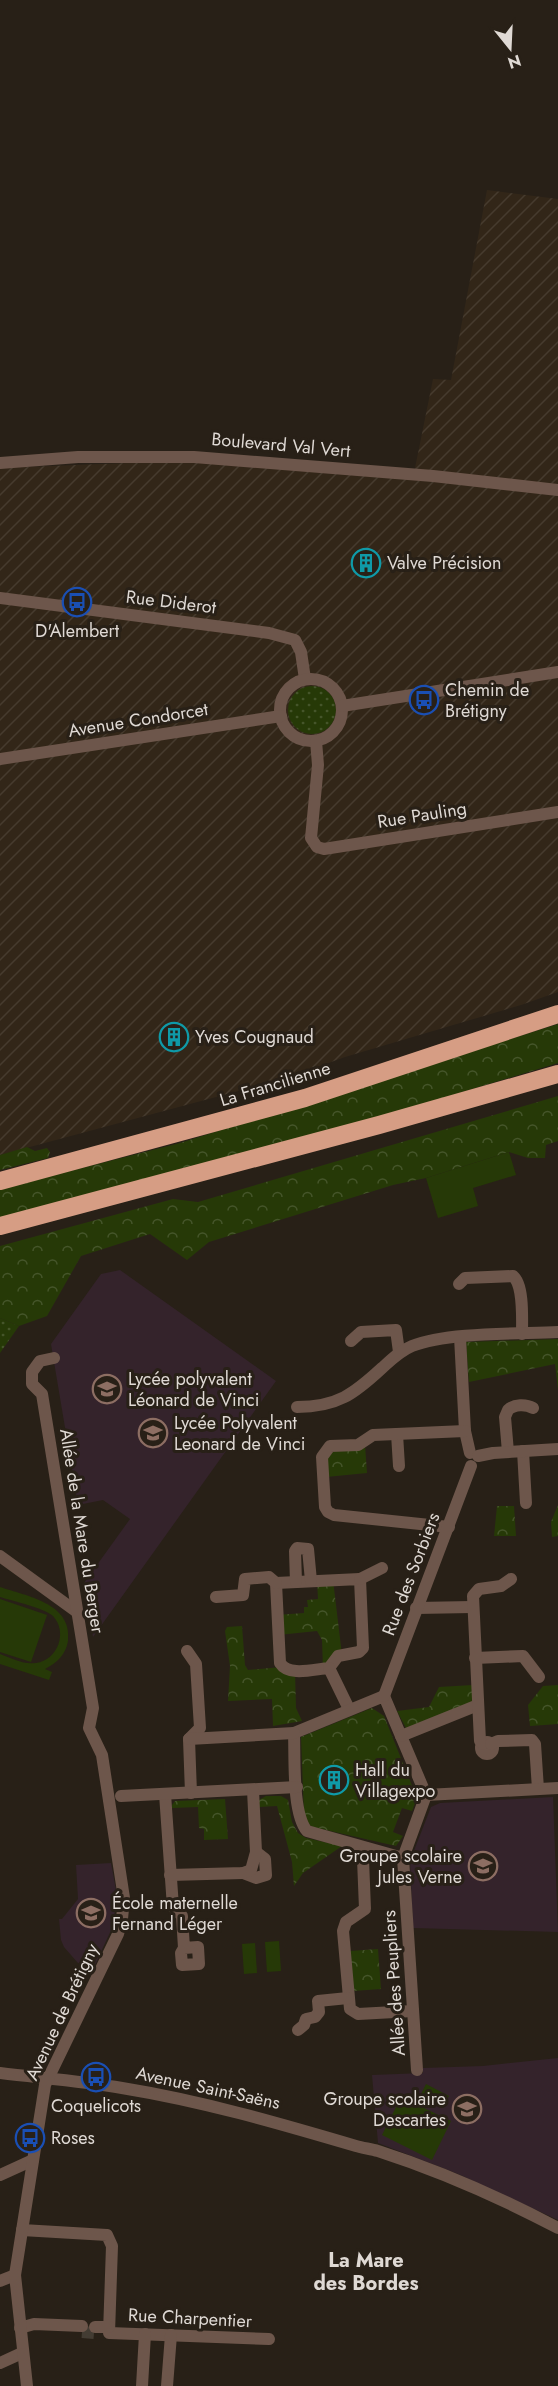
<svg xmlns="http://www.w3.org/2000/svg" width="558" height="2386" font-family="Jost,sans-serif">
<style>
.industrial{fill:url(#industrial-furrows)}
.education{fill:#34232b}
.grass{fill:url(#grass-dots)}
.forest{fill:url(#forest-crowns)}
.pitch{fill:#263907}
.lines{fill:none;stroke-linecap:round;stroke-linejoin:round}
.minor-tunnel{stroke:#433c33;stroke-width:12;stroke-dasharray:12 6;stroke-linecap:butt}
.minor{stroke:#6d564b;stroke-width:12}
.highway{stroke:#d69d84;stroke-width:18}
.labels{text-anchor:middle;stroke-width:6;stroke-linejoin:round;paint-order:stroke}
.street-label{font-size:18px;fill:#dfd9d4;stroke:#282017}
.poi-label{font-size:18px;fill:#dfd9d4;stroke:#282017;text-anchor:start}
.neighbourhood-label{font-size:20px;font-weight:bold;fill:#dfd9d4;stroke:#282017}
</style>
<defs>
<pattern id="industrial-furrows" width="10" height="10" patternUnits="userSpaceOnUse" patternTransform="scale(1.5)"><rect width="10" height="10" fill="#322618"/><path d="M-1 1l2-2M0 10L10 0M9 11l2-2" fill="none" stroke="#463b2e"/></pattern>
<pattern id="grass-dots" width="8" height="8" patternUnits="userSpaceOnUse" patternTransform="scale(1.5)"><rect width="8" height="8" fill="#263907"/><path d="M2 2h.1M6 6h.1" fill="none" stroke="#45552a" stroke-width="1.8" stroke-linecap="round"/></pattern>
<pattern id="forest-crowns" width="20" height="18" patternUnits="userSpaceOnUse" patternTransform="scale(1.5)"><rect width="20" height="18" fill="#263907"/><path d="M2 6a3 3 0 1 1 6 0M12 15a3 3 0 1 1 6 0" fill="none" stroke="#45552a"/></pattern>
</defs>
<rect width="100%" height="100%" fill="#282017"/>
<path class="industrial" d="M487,190L558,199V992L521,1005L345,1057L290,1077L0,1155V468L203,460L413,478L433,379L451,380Z"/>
<g class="education">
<path d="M120,1270L276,1381L93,1637L84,1583L130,1519L103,1500L78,1505L51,1344L101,1274Z"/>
<path d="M553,1797L558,1932L413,1928L410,1861L431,1807L440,1803Z"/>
<path d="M111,1863L117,1895L113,1926L94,1967L88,1968L78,1963L64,1947L61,1940L59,1919H62L78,1899L76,1865Z"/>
<path d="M558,2058V2220L458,2174L378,2143L372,2075L423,2073V2068L483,2066Z"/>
</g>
<g class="grass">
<circle cx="312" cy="710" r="24"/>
<path d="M0,1318L19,1326L0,1353Z"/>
</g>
<g class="forest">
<path d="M558,1024V1063L380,1117L0,1221V1189L180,1143Z"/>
<path d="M558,1096V1141L546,1145L545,1158H528L509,1152L426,1178L393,1185L209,1242L187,1260L150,1234L81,1256L47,1316L19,1326L0,1318V1246L173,1199L198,1202Z"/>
<path d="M27,1147L35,1151L47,1148L50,1152L48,1158L0,1170V1155Z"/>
<path d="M558,1339V1390L555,1364L469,1382L466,1342Z"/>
<path d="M365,1445L367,1473L326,1477L327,1453Z"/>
<path d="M558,1505V1536L552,1537L551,1522Z"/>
<path d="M497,1506H514L516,1536H494Z"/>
<path d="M333,1580L342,1655L323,1668L322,1640L317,1631L278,1635L277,1615L304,1613V1607H308L307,1600L318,1599L317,1581Z"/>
<path d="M242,1626L245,1665L248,1670L282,1667L295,1671L296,1708L302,1721L273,1726L272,1699L228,1701L230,1666L225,1631L227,1627Z"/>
<path d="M473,1685L472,1702L406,1728L397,1711L429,1707L439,1687Z"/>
<path d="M558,1685V1724L530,1726L528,1705L543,1686Z"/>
<path d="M372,1708L384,1716L417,1798L412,1811L402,1808L393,1832L403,1836L396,1846L313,1827L309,1825L304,1814L301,1737Z"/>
<path d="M266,1796H281L288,1800L292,1822L298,1833L306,1838L342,1846L303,1873L294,1886L292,1862L277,1806L259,1807V1800Z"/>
<path d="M225,1799L228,1839L204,1840V1829L199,1828L198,1807L172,1808V1805L175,1801Z"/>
<path d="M378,1949L381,1989L353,1991L350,1951Z"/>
</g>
<g class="pitch">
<path d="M509,1152L516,1175L473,1188L478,1206L438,1218L426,1178Z"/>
<path d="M0,1587C26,1596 73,1603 68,1641C66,1654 57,1663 45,1669L52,1672L49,1680L0,1664V1654C11,1658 24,1665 36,1663C58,1660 68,1632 53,1616C44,1608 13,1601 0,1597Z"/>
<path d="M0,1599L47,1615L31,1662L0,1652Z"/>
<path d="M279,1941L281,1971L267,1972L265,1942Z"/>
<path d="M255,1943L257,1973L244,1974L242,1944Z"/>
<path d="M426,2084L449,2096L443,2108L420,2096Z"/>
<path d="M401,2097L451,2121L432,2160L382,2135Z"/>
</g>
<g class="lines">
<path class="minor-tunnel" d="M82,2332L95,2333"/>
<g class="minor">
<path d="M0,463L78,457H194L433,476L558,490"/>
<path d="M0,598L269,633L295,640L301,652L305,679"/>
<circle cx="311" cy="710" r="31"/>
<path d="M342,706L558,672"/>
<path d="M316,741L318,765L311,838L317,847L324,849L558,812"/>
<path d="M0,759L281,716"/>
<path d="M459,1284L465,1278L513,1276C524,1285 522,1319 522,1334"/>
<path d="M460,1337L465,1431L470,1453"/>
<path d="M351,1341L361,1332L396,1330L399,1352"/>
<path d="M297,1407C337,1407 354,1394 382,1368C392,1359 400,1351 412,1346C447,1332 518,1334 558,1332"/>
<path d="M397,1434L399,1466"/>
<path d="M523,1451L526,1503"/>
<path d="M508,1452L505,1417L508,1410C514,1404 526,1404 533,1408"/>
<path d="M478,1456L493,1453L558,1449"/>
<path d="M449,1527L334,1515L328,1512L325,1507L322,1457L330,1446L358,1445L373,1435L465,1431"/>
<path d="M0,1556L77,1612"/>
<path d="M360,1579L363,1648L359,1652L338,1656L329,1668C314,1669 289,1677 280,1663L276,1583Z"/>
<path d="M360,1579L382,1568"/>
<path d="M296,1582L295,1551L297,1548L308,1549L311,1581"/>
<path d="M216,1597L243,1595L245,1579L269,1577L276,1583"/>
<path d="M416,1608L472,1607"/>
<path d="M187,1651L196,1664L200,1728L189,1739L191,1793"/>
<path d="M475,1658L523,1656L539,1677"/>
<path d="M329,1668L349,1709"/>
<path d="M384,1696L426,1795L403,1858L307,1831C292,1813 295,1758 294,1733Z"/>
<path d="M384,1696L471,1466"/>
<path d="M401,1736L478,1705"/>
<path d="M189,1739L294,1733"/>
<circle cx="487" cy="1748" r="6"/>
<path d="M483,1744L480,1741L473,1596L479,1589L501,1586L511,1579"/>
<path d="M491,1744L498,1741L532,1740L535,1744L538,1789"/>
<path d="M165,1794L173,1907L182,1916L184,1948L181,1953L182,1965L199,1964L198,1947L184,1948"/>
<path d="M426,1795L558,1788"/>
<path d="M121,1796L297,1787"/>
<path d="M366,1848L363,1859L365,1909L346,1922L343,1931L350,2009L358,2014L413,2011"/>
<path d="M403,1858L417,2070"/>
<path d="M243,1873L256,1878L266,1875L265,1859L256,1852"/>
<path d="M170,1875L243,1873L251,1870L256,1852L253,1790"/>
<path d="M298,2030L304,2025L306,2019L315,2017L319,2012L318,2001L348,1998"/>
<path d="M0,2073C41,2078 81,2081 122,2088C202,2101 278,2123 356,2146C363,2148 371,2149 378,2151C440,2171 501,2198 558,2228"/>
<path d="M0,2175L33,2160"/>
<path d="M22,2230L107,2235L112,2246L109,2333L269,2339"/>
<path d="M0,2281L15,2275"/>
<path d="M95,2327H109"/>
<path d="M20,2328L34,2324L82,2326"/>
<path d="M0,2363L22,2353"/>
<path d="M27,2386L15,2275L45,2085L118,1934L122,1919L124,1898L102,1755L89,1728L93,1708L42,1394L32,1384V1372L40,1361L54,1358"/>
<path d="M142,2386L145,2334"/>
<path d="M167,2386L171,2335"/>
</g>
<g class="highway">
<path d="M0,1181L305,1098L558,1014"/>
<path d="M0,1226L379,1125L558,1074"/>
</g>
</g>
<defs>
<g id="building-ring" transform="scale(1.5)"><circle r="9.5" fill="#282017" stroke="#0f9aa8" stroke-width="1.5"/><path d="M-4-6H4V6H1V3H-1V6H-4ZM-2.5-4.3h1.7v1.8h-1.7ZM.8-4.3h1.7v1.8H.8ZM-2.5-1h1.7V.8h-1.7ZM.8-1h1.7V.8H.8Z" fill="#0f9aa8"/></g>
<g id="bus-ring" transform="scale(1.5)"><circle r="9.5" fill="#282017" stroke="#1a4fb4" stroke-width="1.5"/><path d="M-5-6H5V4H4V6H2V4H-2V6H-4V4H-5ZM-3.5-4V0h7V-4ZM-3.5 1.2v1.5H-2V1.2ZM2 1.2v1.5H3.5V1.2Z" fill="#1a4fb4"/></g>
<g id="school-ring" transform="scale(1.5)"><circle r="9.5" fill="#282017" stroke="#8d6e63" stroke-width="1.5"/><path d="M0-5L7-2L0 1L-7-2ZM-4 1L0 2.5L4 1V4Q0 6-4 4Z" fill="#8d6e63"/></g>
</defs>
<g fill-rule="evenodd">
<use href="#building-ring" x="366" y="563"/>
<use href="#bus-ring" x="77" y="602"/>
<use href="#bus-ring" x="424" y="700"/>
<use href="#building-ring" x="174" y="1037"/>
<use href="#school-ring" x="107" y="1389"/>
<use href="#school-ring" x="153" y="1433"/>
<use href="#building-ring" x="334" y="1780"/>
<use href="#school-ring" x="483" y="1866"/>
<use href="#school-ring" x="91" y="1913"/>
<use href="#bus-ring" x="96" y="2077"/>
<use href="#school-ring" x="467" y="2109"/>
<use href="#bus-ring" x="30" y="2138"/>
</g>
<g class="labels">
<g class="street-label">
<text transform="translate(281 445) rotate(5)" y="6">Boulevard Val Vert</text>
<text transform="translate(171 602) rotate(7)" y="6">Rue Diderot</text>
<text transform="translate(138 720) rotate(-9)" y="6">Avenue Condorcet</text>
<text transform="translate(422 815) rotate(-9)" y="6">Rue Pauling</text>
<text transform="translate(275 1084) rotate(-17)" y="6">La Francilienne</text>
<text transform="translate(82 1531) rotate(81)" y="6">Allée de la Mare du Berger</text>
<text transform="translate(411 1574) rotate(-69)" y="6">Rue des Sorbiers</text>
<text transform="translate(394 1983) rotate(-94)" y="6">Allée des Peupliers</text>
<text transform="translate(62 2012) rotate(-65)" y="6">Avenue de Brétigny</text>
<text transform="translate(208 2088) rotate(12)" y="6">Avenue Saint-Saëns</text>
<text transform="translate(190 2318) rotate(3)" y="6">Rue Charpentier</text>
</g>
<g class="poi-label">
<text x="387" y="569">Valve Précision</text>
<text x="77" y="637" text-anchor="middle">D'Alembert</text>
<text x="445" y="696">Chemin de<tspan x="445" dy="21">Brétigny</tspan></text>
<text x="195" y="1043">Yves Cougnaud</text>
<text x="128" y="1385">Lycée polyvalent<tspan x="128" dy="21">Léonard de Vinci</tspan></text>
<text x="174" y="1429">Lycée Polyvalent<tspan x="174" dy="21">Leonard de Vinci</tspan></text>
<text x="355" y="1776">Hall du<tspan x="355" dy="21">Villagexpo</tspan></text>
<text x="462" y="1862" text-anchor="end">Groupe scolaire<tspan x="462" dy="21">Jules Verne</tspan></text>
<text x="112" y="1909">École maternelle<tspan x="112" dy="21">Fernand Léger</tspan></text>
<text x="446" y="2105" text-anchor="end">Groupe scolaire<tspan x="446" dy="21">Descartes</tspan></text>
<text x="96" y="2112" text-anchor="middle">Coquelicots</text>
<text x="51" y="2144">Roses</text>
</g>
<g class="neighbourhood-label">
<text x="366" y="2267">La Mare<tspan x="366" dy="23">des Bordes</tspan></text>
</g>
</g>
<g transform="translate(510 48) rotate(162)" stroke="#282017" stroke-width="4.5" paint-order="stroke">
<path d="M0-4.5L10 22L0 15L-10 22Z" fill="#dfd9d4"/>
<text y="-9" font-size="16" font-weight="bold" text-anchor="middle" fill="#dfd9d4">N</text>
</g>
</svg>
